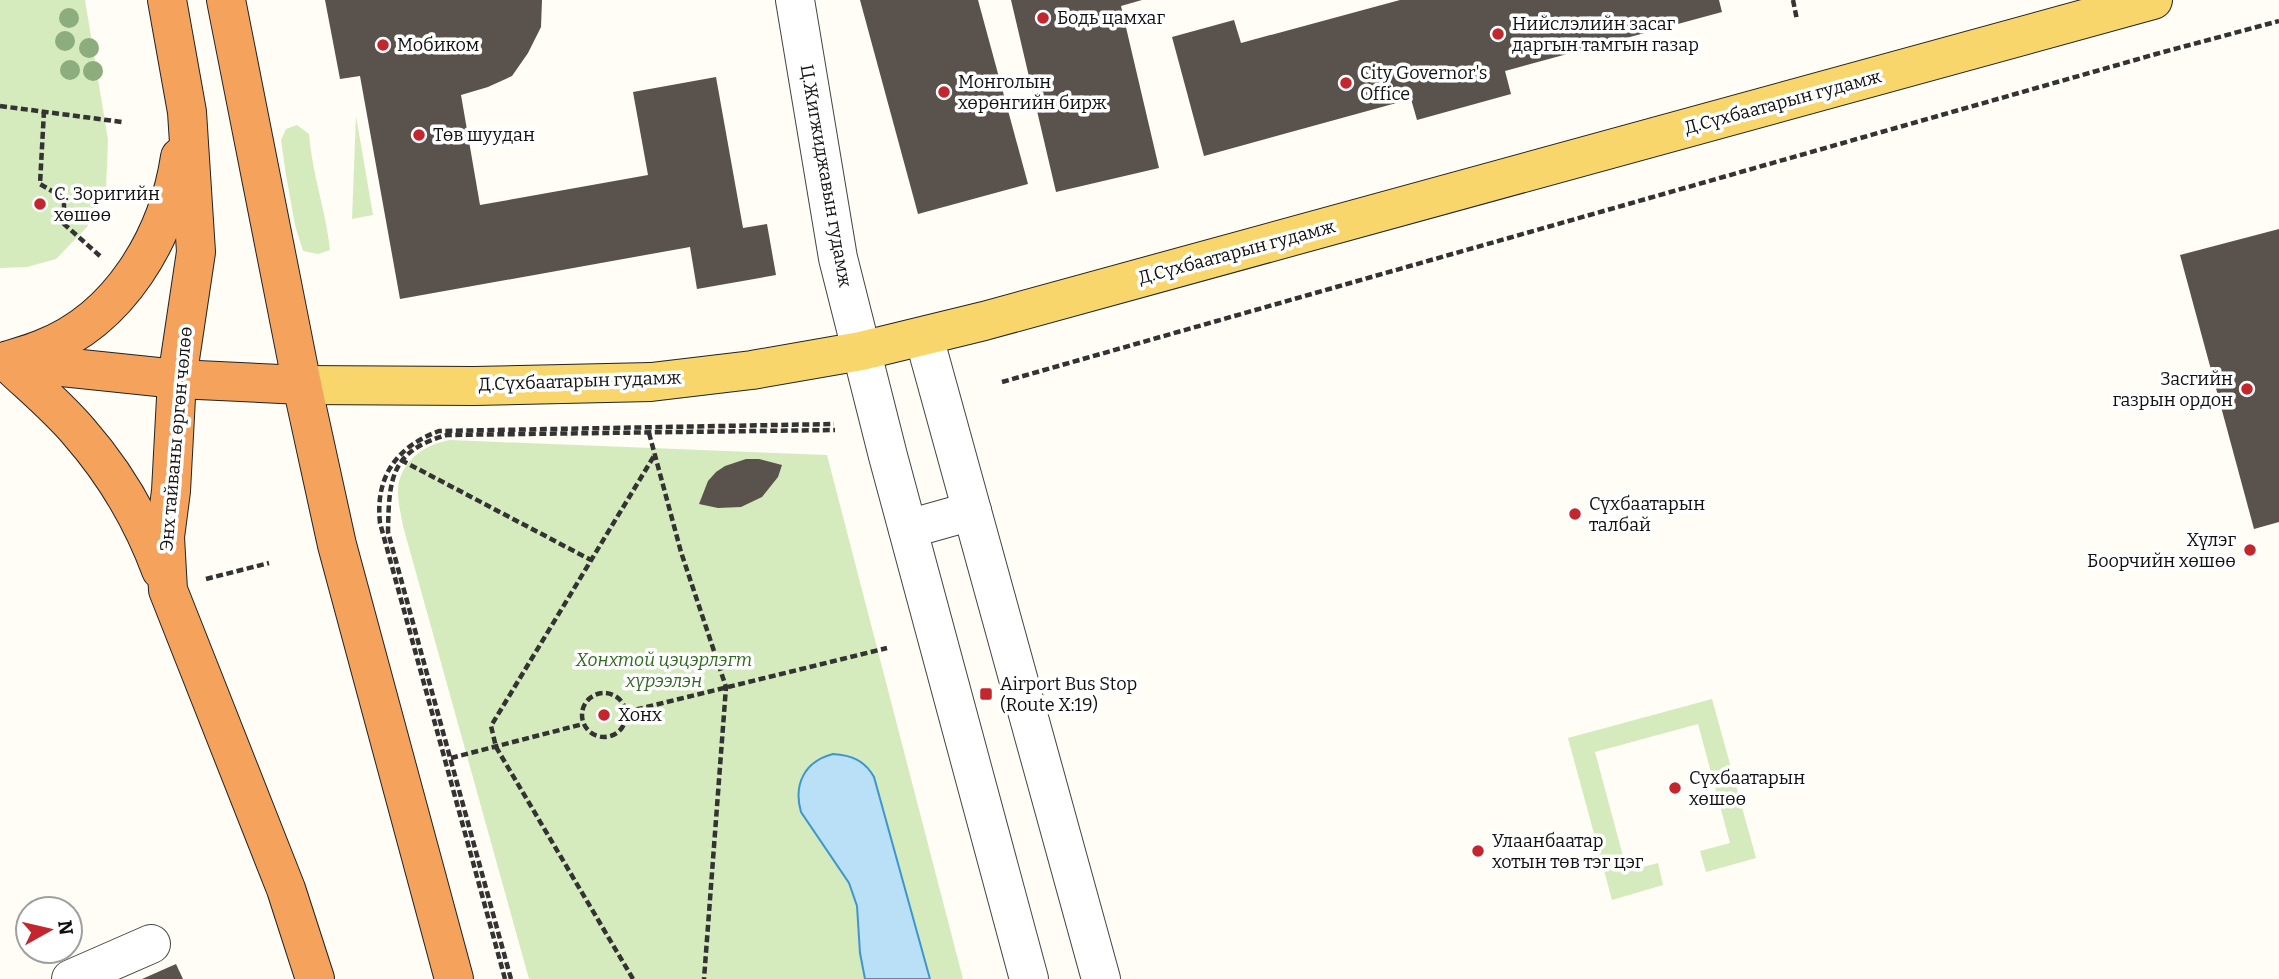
<svg xmlns="http://www.w3.org/2000/svg" width="2279" height="979" font-family="Bitter,serif">
<style>
.green{fill:#d5ebbd}
.water{fill:#b9e0f7;stroke:#3f96cf;stroke-width:2}
.building{fill:#5a524d}
.lines{fill:none;stroke-linecap:round;stroke-linejoin:round}
.minor-casing{stroke:#444;stroke-width:40}
.major-casing{stroke:#222;stroke-width:40}
.highway-casing{stroke:#222;stroke-width:40}
.path{stroke:#333;stroke-width:4.5;stroke-dasharray:7 3.5;stroke-linecap:butt}
.minor{stroke:#fff;stroke-width:38}
.major{stroke:#f9d66b;stroke-width:38}
.highway{stroke:#f5a25d;stroke-width:38}
.tree{fill:#8dad7f}
.poi-dot{fill:#c4262e;stroke:#fff;stroke-width:2.5}
.labels{text-anchor:middle;stroke-width:7;stroke-linejoin:round;paint-order:stroke}
.poi-label{font-size:18px;fill:#111;stroke:#fff;text-anchor:start}
.street-label{font-size:18px;fill:#111;stroke:#fff}
.park-label{font-size:18px;font-style:italic;fill:#2f6b1f;stroke:#fff}
</style>
<rect width="100%" height="100%" fill="#fffdf5"/>
<g class="green">
<path d="M0,0H85L108,140L106,189L87,227L56,259L27,267L0,268Z"/>
<path d="M356,116L373,215L352,219Z"/>
<path d="M297,125L309,134C312,174 326,211 330,250L318,254L303,251L295,225L286,175L281,140L286,129Z"/>
<path d="M450,440L827,455L963,979H529L403,526C401,515 398,503 398,492C398,462 425,444 450,440Z"/>
<path d="M1712,699L1756,858L1706,872L1700,851L1730,843L1698,724L1595,752L1627,871L1658,863L1663,885L1612,900L1568,738Z"/>
</g>
<path class="water" d="M833,754C852,755 865,761 874,777L930,979H865L860,953L857,906L849,883L801,812C793,784 805,761 833,754Z"/>
<g class="building">
<path d="M325,0H542L541,27L528,53L512,76L488,87L461,95L480,205L648,175L633,92L716,77L743,228L767,224L776,275L697,289L690,247L400,299L360,76L340,79Z"/>
<path d="M860,0H978L1028,184L918,214Z"/>
<path d="M1011,0H1142L1121,6L1159,168L1056,192Z"/>
<path d="M1400,0H1719L1722,12L1505,71L1511,94L1417,120L1411,99L1204,156L1172,37L1234,20L1241,43Z"/>
<path d="M2279,229V522L2254,529L2180,255Z"/>
<path d="M746,459H759L782,465L778,477L762,497L741,507L718,508L699,504L708,481L716,472L725,466Z"/>
<path d="M176,964L183,979H142Z"/>
</g>
<g class="lines">
<g class="minor-casing">
<g id="minor">
<path d="M795,0L838,258L888,456L1029,979"/>
<path d="M924,337L1101,979"/>
<path d="M908,529L972,511"/>
<path d="M71,979L151,944"/>
</g>
</g>
<g class="major-casing">
<path id="major" d="M302,385L474,386L651,382L752,370L861,351L984,321L2153,0"/>
</g>
<g class="highway-casing">
<g id="highway">
<path d="M167,0L187,112L196,252L177,379L171,491L165,537L168,590L286,889L315,979"/>
<path d="M226,0L302,385L337,545L454,979"/>
<path d="M6,361C18,357 30,354 42,349C120,319 168,237 180,157"/>
<path d="M6,361C30,384 57,406 79,432C115,473 142,519 161,570"/>
<path d="M14,362L177,379L302,385"/>
</g>
</g>
<g class="path">
<path d="M1793,0L1797,20"/>
<path d="M0,106L122,122"/>
<path d="M44,111L40,184L64,198V224L100,256"/>
<path d="M1002,382L2156,54L2279,21"/>
<path d="M649,433L681,552L726,687L704,979"/>
<path d="M401,460L591,560"/>
<path d="M206,579L269,563"/>
<circle cx="604" cy="715" r="22"/>
<path d="M626,712L887,648"/>
<path d="M451,758L583,724"/>
<path d="M505,979L380,523C375,477 396,447 439,431L834,424"/>
<path d="M511,979L388,532C389,479 390,451 447,435L835,430"/>
<path d="M633,979L496,747L491,726L654,456"/>
</g>
<use href="#minor" class="minor"/>
<use href="#major" class="major"/>
<use href="#highway" class="highway"/>
</g>
<g class="tree">
<circle cx="69" cy="18" r="10"/>
<circle cx="65" cy="41" r="10"/>
<circle cx="89" cy="48" r="10"/>
<circle cx="70" cy="70" r="10"/>
<circle cx="93" cy="71" r="10"/>
</g>
<g class="poi-dot">
<circle cx="1043" cy="18" r="7"/>
<circle cx="1498" cy="34" r="7"/>
<circle cx="383" cy="45" r="7"/>
<circle cx="1346" cy="83" r="7"/>
<circle cx="944" cy="92" r="7"/>
<circle cx="419" cy="135" r="7"/>
<circle cx="40" cy="204" r="7"/>
<circle cx="2247" cy="389" r="7"/>
<circle cx="1575" cy="514" r="7"/>
<circle cx="2250" cy="550" r="7"/>
<rect x="979" y="687" width="14" height="14" rx="3.5"/>
<circle cx="604" cy="715" r="7"/>
<circle cx="1675" cy="788" r="7"/>
<circle cx="1478" cy="851" r="7"/>
</g>
<g class="labels">
<g class="poi-label">
<text x="1057" y="24">Бодь цамхаг</text>
<text x="1512" y="30">Нийслэлийн засаг<tspan x="1512" dy="21">даргын тамгын газар</tspan></text>
<text x="397" y="51">Мобиком</text>
<text x="1360" y="79">City Governor's<tspan x="1360" dy="21">Office</tspan></text>
<text x="958" y="88">Монголын<tspan x="958" dy="21">хөрөнгийн бирж</tspan></text>
<text x="433" y="141">Төв шуудан</text>
<text x="54" y="200">С. Зоригийн<tspan x="54" dy="21">хөшөө</tspan></text>
<text x="2233" y="385" text-anchor="end">Засгийн<tspan x="2233" dy="21">газрын ордон</tspan></text>
<text x="1589" y="510">Сүхбаатарын<tspan x="1589" dy="21">талбай</tspan></text>
<text x="2236" y="546" text-anchor="end">Хүлэг<tspan x="2236" dy="21">Боорчийн хөшөө</tspan></text>
<text x="1000" y="690">Airport Bus Stop<tspan x="1000" dy="21">(Route X:19)</tspan></text>
<text x="618" y="721">Хонх</text>
<text x="1689" y="784">Сүхбаатарын<tspan x="1689" dy="21">хөшөө</tspan></text>
<text x="1492" y="847">Улаанбаатар<tspan x="1492" dy="21">хотын төв тэг цэг</tspan></text>
</g>
<g class="street-label">
<text transform="translate(1783 102) rotate(-15)" y="6">Д.Сүхбаатарын гудамж</text>
<text transform="translate(826 176) rotate(80)" y="6">Ц.Жигжиджавын гудамж</text>
<text transform="translate(1237 252) rotate(-15)" y="6">Д.Сүхбаатарын гудамж</text>
<text transform="translate(580 381) rotate(-2)" y="6">Д.Сүхбаатарын гудамж</text>
<text transform="translate(176 439) rotate(-85)" y="6">Энх тайваны өргөн чөлөө</text>
</g>
<g class="park-label">
<text x="664" y="666">Хонхтой цэцэрлэгт<tspan x="664" dy="21">хүрээлэн</tspan></text>
</g>
</g>
<g transform="translate(49 930) rotate(82)"><circle r="33" fill="#ffffff" stroke="#a0a0a0" stroke-width="2"/>
<path d="M0-5L12 26L0 18L-12 26Z" fill="#c4262e"/>
<text y="-10" font-size="19" font-weight="bold" text-anchor="middle" fill="#111111">N</text>
</g>
</svg>
